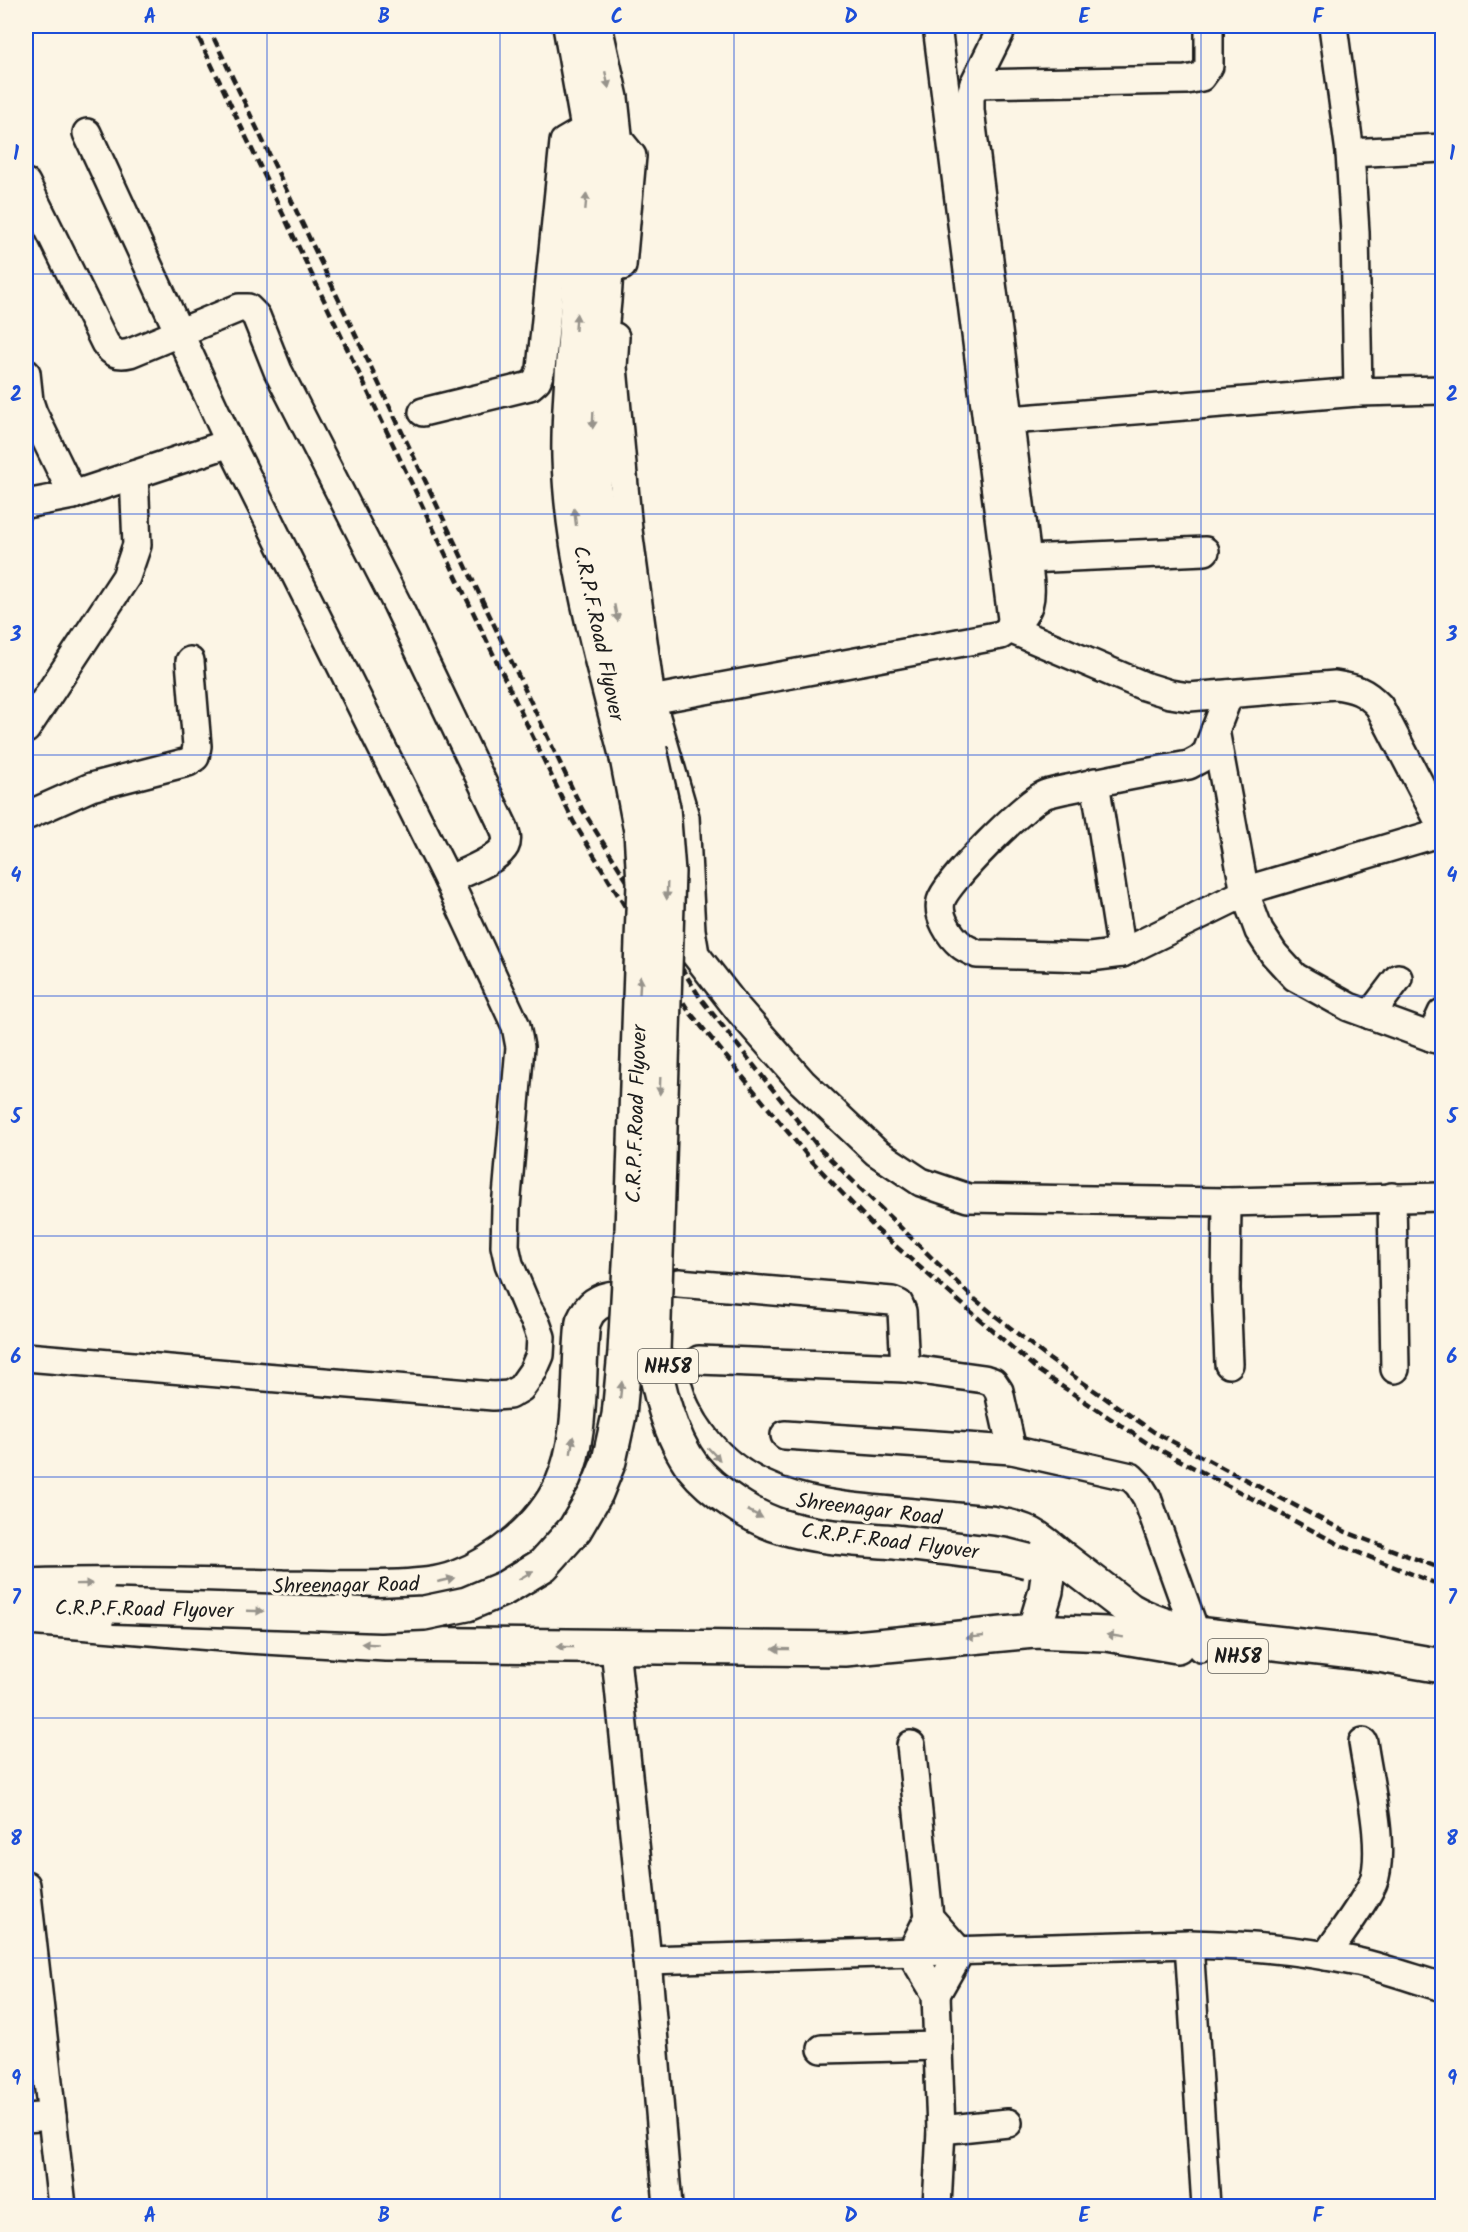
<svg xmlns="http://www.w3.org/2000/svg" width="1468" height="2232" font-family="Kalam,sans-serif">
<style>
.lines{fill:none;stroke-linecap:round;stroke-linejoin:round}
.minor-casing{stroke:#1c1c1c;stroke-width:32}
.major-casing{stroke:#1c1c1c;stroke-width:38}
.highway-casing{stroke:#1c1c1c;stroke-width:38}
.minor{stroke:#fcf5e5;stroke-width:27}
.major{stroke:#fcf5e5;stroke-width:33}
.highway{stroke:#fcf5e5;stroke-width:33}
.rail{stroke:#1c1c1c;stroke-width:4.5;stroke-dasharray:9 4.5;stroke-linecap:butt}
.major-bridge-casing{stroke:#1c1c1c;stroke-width:38;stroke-linecap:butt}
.major-bridge{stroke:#fcf5e5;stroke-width:33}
.oneway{fill:#97938b}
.grid{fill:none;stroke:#1d4ed8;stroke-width:1.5;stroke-opacity:0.55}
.labels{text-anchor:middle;stroke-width:6;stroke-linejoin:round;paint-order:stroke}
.shield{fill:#fcf5e5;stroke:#5f5d58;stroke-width:1.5}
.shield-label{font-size:20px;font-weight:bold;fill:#1c1c1c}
.street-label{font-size:21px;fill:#1c1c1c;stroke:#fcf5e5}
.neatline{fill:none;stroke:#1d4ed8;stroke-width:2}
.grid-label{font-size:20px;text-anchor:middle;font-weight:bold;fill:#1d4ed8}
</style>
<rect width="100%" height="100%" fill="#fcf5e5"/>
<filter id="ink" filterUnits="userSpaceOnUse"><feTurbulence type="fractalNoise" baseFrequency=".0167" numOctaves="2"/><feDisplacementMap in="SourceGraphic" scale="12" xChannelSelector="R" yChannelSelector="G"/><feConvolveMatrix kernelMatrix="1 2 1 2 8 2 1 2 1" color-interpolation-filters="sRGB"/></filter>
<g filter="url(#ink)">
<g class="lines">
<g class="minor-casing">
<g id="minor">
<path d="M937,26L1012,619L1010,629"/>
<path d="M974,84L1186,80L1201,77L1209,66V26"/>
<path d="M1350,153L1442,148"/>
<path d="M26,183L105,343C112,353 118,356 130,353L239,308H248L256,316L278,371L397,604L504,828C506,834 508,840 505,846C497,861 462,873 448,880"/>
<path d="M615,337L613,367L628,530L651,700L685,817L691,930L695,954L737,1008L802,1082L876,1152L921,1182L968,1198L1227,1202L1442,1197"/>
<path d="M26,373L29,401L33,413L73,495"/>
<path d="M1358,392L1442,390"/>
<path d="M423,412L530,386L537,380L541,369L564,142L588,128L615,135L632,156L622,266"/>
<path d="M1010,420L1358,392L1355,232L1350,153L1333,26"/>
<path d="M26,504L73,495L230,443"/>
<path d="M1027,559L1205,551"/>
<path d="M1010,629L1144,686L1170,694L1189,697L1335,685C1355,688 1365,691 1379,706L1442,827"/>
<path d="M1229,694L1207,752L1200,759L1189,765C1152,772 1114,778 1077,787C1067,789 1055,791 1046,794C1026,802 946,882 941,901C937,916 950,936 961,945C965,949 972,951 977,954L1090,957L1122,953L1257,887L1442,832"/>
<path d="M651,700L1001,635C1036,612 1032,597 1027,559L970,110V98L974,84L1003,26"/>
<path d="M26,729L126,577L137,545L134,475"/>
<path d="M1215,730L1245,893L1259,931L1274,954L1295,977L1349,1007L1442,1041"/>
<path d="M1095,782L1122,953"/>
<path d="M26,816L91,787L188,762L195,757L197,746L190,661"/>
<path d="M1370,1015L1398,978"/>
<path d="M1431,1037L1442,1013"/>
<path d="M1392,1197L1395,1369"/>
<path d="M1227,1202L1226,1289L1229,1364"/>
<path d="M679,1283L892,1301L899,1304L902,1311L905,1368"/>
<path d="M26,1357L493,1396L509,1395L521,1388L533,1371L540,1355L541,1337L536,1323L527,1307L509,1264L505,1246L506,1208L520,1047L516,1026L448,880L230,443L87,133"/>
<path d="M699,1360L905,1368L984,1379L993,1382L999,1391L1012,1450"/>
<path d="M785,1435L1012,1450L1131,1477L1139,1485L1147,1498L1201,1648"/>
<path d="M615,1648L647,1960L668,2206"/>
<path d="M911,1745L929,1917L960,1952L936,1994"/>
<path d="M26,1885L62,2206"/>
<path d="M929,1917L911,1953L936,1994L941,2130L937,2206"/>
<path d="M1189,1944L1206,2206"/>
<path d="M1326,1956C1340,1934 1362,1907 1373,1883C1386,1851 1368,1778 1363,1742"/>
<path d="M647,1960L1189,1944C1246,1945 1302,1950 1358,1962C1387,1969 1415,1979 1442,1987"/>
<path d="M822,2049L938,2046"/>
<path d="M26,2118L52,2116"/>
<path d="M941,2130L1008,2123"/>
</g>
</g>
<g class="major-casing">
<g id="major">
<path d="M570,26L588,128L589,167C584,223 579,279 575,335C572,376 568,417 569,458C572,560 602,661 627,758"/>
<path d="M595,26L611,98L615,135L604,301L593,414L594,488L622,643L650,750"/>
<path d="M39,1607L113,1606"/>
</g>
</g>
<g class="highway-casing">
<g id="highway">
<path d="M669,1368C674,1382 677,1398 684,1411C737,1516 848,1508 947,1519C973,1522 1004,1522 1028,1533C1040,1538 1051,1549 1061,1557C1084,1575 1107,1592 1130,1610C1151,1622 1173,1628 1196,1634L1379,1655L1442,1666"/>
<path d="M26,1586C112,1583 198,1585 284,1587C322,1587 360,1589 398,1587C417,1586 438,1585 456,1578C500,1561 542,1527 562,1484C584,1434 577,1375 583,1322C585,1319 587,1313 590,1310C605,1292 637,1295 650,1314"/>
<path d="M29,1618L248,1636L386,1644L845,1649L1034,1631L1107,1634L1177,1646"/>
<path d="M1034,1631L1046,1591L1049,1569"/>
</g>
</g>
<use href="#minor" class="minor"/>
<use href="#major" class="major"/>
<use href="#highway" class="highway"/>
<g class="rail">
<path d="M193,26L573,821L688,1010L810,1159L876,1229L1039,1371L1147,1443L1342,1546L1442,1586"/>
<path d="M208,26L582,809L701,999L820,1149L971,1296L1049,1359L1154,1432L1346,1532L1442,1569"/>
</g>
<g class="major-bridge-casing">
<g id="major-bridge">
<path d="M650,750L663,808L668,872L653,1352C657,1388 671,1438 693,1467C712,1491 754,1519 783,1527C819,1538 858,1539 895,1542C931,1546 968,1550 1004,1555L1028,1561"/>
<path d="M113,1606L380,1615L424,1613L467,1604L505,1588L543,1565L575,1529L596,1493L609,1461L619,1415L625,1352L632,1230L644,883L641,831L627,758"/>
</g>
</g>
<use href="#major-bridge" class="major-bridge"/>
</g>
<defs><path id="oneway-solid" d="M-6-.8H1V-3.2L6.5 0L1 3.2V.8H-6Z" transform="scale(1.5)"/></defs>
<g class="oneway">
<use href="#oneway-solid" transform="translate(607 80) rotate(78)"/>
<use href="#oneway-solid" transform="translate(586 202) rotate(-85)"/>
<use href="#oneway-solid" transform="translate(576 322) rotate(-86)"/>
<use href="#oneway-solid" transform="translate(593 420) rotate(92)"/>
<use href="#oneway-solid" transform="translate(575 517) rotate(-97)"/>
<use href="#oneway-solid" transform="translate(616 613) rotate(79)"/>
<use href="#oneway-solid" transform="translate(667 891) rotate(92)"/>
<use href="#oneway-solid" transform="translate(640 985) rotate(-87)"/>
<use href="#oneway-solid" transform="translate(660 1086) rotate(92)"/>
<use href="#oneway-solid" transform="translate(621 1390) rotate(-84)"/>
<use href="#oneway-solid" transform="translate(572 1445) rotate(-82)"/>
<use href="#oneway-solid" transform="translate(714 1454) rotate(46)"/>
<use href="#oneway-solid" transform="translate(755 1514) rotate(27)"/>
<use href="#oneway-solid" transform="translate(526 1575) rotate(-30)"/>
<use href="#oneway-solid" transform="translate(446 1580) rotate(-13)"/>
<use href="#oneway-solid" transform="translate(84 1584) rotate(-1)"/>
<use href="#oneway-solid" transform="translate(255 1611) rotate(2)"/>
<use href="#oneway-solid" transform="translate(1115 1636) rotate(-171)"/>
<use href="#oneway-solid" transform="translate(975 1637) rotate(174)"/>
<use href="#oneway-solid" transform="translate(370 1644) rotate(-177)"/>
<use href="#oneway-solid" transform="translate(565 1647) rotate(-179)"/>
<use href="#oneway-solid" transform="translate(781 1649) rotate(-179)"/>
</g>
</g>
<path class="grid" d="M267,26V2206M500,26V2206M734,26V2206M968,26V2206M1201,26V2206M26,274H1442M26,514H1442M26,755H1442M26,996H1442M26,1236H1442M26,1477H1442M26,1718H1442M26,1958H1442"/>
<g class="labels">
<g class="shield">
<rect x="638" y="1349" width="60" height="34" rx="4.5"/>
<rect x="1208" y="1639" width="60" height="34" rx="4.5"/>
</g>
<g class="shield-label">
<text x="668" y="1373">NH58</text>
<text x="1238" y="1663">NH58</text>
</g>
<g class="street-label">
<text transform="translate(599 633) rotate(78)" y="7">C.R.P.F.Road Flyover</text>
<text transform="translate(636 1114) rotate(-88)" y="7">C.R.P.F.Road Flyover</text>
<text transform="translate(869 1509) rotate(7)" y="7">Shreenagar Road</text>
<text transform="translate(890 1541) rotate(7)" y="7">C.R.P.F.Road Flyover</text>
<text transform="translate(346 1585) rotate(-1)" y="7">Shreenagar Road</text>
<text transform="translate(144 1609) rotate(1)" y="7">C.R.P.F.Road Flyover</text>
</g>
</g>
<rect width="1468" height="2232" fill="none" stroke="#fcf5e5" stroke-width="66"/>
<rect x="33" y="33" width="1402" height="2166" class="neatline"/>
<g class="grid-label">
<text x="150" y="23">A</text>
<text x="384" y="23">B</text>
<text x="617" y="23">C</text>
<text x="851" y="23">D</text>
<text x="1084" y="23">E</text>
<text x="1318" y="23">F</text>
<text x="16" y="160">1</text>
<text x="1452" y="160">1</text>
<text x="16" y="401">2</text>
<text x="1452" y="401">2</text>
<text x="16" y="641">3</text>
<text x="1452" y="641">3</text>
<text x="16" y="882">4</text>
<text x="1452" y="882">4</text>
<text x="16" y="1123">5</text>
<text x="1452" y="1123">5</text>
<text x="16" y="1363">6</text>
<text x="1452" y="1363">6</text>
<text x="16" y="1604">7</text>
<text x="1452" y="1604">7</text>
<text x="16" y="1845">8</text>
<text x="1452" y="1845">8</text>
<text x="16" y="2085">9</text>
<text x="1452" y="2085">9</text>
<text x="150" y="2222">A</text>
<text x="384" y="2222">B</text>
<text x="617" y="2222">C</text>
<text x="851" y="2222">D</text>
<text x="1084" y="2222">E</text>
<text x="1318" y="2222">F</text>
</g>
</svg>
